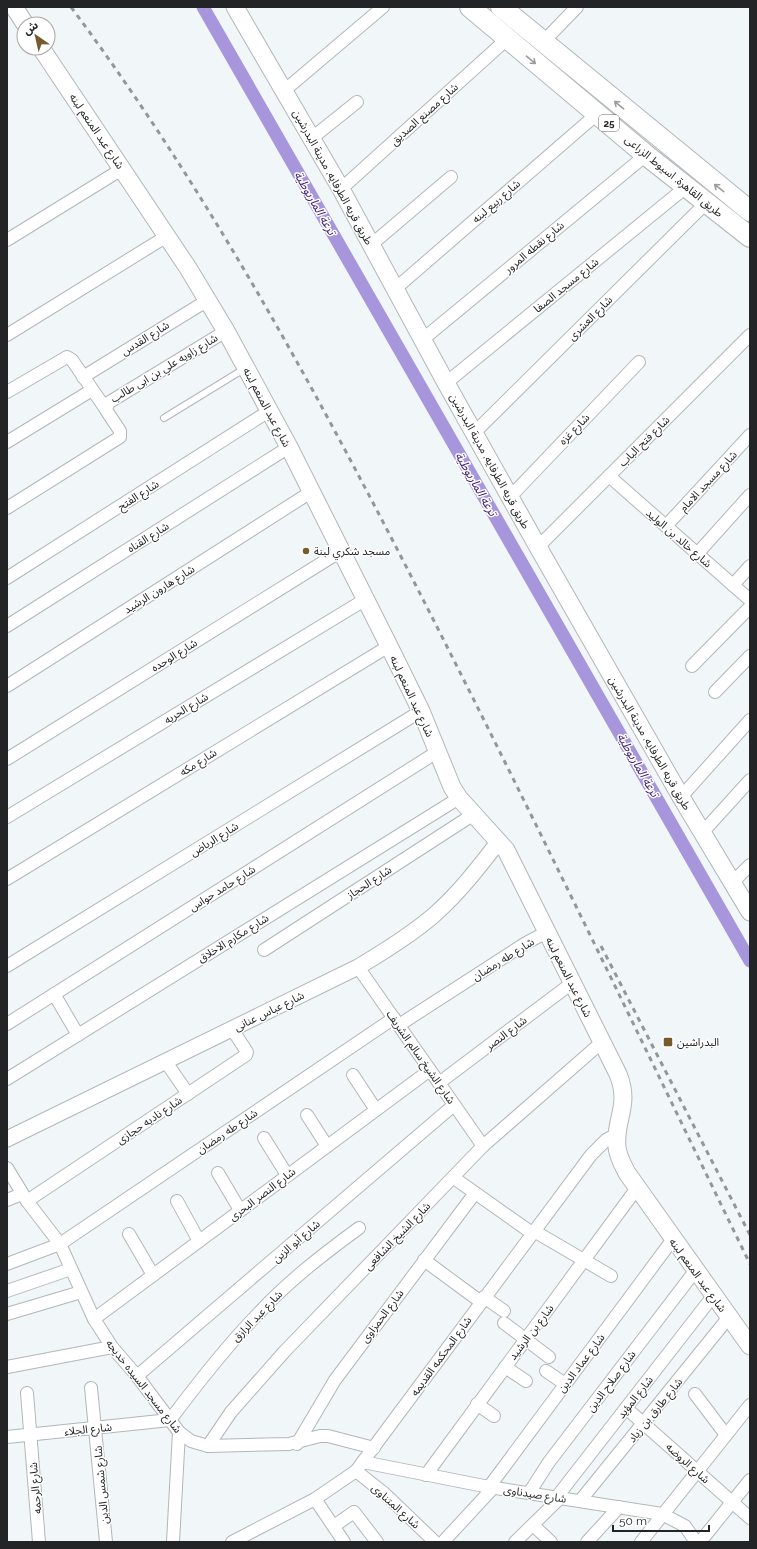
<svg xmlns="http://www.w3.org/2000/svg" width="757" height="1549" font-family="Raleway,'Noto Sans Arabic',sans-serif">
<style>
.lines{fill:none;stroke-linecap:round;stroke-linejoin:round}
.canal{stroke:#a896dd;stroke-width:13}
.service-casing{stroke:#b2b7ba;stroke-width:8}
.minor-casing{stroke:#b2b7ba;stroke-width:14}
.tertiary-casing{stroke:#b2b7ba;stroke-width:17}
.secondary-casing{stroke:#b2b7ba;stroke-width:19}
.trunk-casing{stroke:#b2b7ba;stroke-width:22}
.service{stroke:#fff;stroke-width:6}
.minor{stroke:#fff;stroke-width:12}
.tertiary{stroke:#fff;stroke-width:15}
.secondary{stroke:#fff;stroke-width:17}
.trunk{stroke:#fff;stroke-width:20}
.rail{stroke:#949799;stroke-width:3;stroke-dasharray:5 5;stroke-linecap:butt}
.oneway{stroke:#9c9c9d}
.poi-dot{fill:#765c2d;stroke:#fff;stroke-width:1.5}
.labels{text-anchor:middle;stroke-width:3;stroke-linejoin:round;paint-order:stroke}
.shield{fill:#fff;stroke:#656666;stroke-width:1}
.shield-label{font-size:10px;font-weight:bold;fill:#232425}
.street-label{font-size:11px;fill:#232425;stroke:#fff}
.poi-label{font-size:11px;fill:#232425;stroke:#fff;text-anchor:start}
.water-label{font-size:12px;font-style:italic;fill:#412275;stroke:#fff}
</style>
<rect width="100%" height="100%" fill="#f1f6f9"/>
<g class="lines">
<path class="canal" d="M203,7L750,961"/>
<g class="service-casing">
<path id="service" d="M164,418L244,369"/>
</g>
<g class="minor-casing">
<g id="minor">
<path d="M543,42L577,7"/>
<path d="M285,90L383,7"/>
<path d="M312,138L357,102"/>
<path d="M341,189L507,39"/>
<path d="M7,240L122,169"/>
<path d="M371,245L451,177"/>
<path d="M395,289L597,114"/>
<path d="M7,335L167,236"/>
<path d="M422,340L646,155"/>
<path d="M83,377L208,300"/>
<path d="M446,383L686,187"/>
<path d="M7,392L67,357L72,360L105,408"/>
<path d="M474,433L706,203"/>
<path d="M7,442L92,390"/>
<path d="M609,476L750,600"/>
<path d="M510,497L639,362"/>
<path d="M7,508L120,437V431L106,410L108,403L226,331"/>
<path d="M666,526L750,435"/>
<path d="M538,547L750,335"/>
<path d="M697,554L750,495"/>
<path d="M7,578L269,411"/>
<path d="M733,585L750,566"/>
<path d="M7,626L289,447"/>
<path d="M692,666L750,607"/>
<path d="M7,686L311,492"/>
<path d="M715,692L750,656"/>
<path d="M7,759L341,551"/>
<path d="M681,797L750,720"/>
<path d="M7,817L366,599"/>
<path d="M702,833L750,780"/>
<path d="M7,879L389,646"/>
<path d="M732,883L750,865"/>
<path d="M264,950L474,814"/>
<path d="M7,966L421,711"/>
<path d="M358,967L483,1146"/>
<path d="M54,994L78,1035"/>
<path d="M7,1024L437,752"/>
<path d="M399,1025L526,943L547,932"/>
<path d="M166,1062L188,1094"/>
<path d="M353,1075L376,1110"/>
<path d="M7,1079L459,798"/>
<path d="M439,1083L572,983"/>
<path d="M307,1115L327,1146"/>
<path d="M264,1138L287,1175"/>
<path d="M7,1168L27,1201L60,1244L94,1319L112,1347L137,1376L179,1432L191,1441L208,1446L289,1444L320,1436H328L374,1448"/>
<path d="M218,1173L240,1210"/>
<path d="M454,1178L532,1233"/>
<path d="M7,1200L22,1194"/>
<path d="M27,1201L246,1055L247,1052L232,1029"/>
<path d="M177,1201L199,1241"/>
<path d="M534,1231L611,1276"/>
<path d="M129,1234L153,1275"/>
<path d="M424,1260L481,1302"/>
<path d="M7,1264L60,1244L394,1018"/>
<path d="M7,1291L71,1269"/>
<path d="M484,1297L504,1311"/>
<path d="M7,1314L81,1292"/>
<path d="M94,1319L430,1070"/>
<path d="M504,1323L549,1357"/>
<path d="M7,1367L112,1347"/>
<path d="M505,1367L526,1381"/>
<path d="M546,1371L565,1384"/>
<path d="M137,1376L454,1105"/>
<path d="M91,1388L106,1542"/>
<path d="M27,1393L39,1542"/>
<path d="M695,1394L726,1435"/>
<path d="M477,1404L494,1416"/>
<path d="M626,1408L750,1518"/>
<path d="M7,1437L170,1420C197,1384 224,1349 255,1317C286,1283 322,1255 359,1228"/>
<path d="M297,1444L335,1380L475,1193"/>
<path d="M208,1446L231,1412L284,1352L483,1146L602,1042"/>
<path d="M363,1462L489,1487L662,1514L685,1526L696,1542"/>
<path d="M356,1471L385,1494L435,1542"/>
<path d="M426,1475L637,1188"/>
<path d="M489,1487L673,1239"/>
<path d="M529,1493L549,1462L695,1271"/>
<path d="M556,1498L713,1296"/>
<path d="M315,1499L344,1542"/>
<path d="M580,1501L729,1317"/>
<path d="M533,1525L551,1542"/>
<path d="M334,1526L354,1512L377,1542"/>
<path d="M173,1542L179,1432"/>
<path d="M232,1542L315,1499L356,1471L591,1155L606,1140L617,1134"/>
<path d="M443,1542L493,1488"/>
<path d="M515,1542L560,1498"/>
<path d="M587,1542L619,1507"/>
<path d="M641,1542L750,1405"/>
<path d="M700,1542L750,1480"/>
</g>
</g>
<g class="tertiary-casing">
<path id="tertiary" d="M7,1139L358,967C385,951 411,935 434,915C459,893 479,867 499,841"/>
</g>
<g class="secondary-casing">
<g id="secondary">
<path d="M14,7L25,24"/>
<path d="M235,7L341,189L446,383L538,547L681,797L750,912"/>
<path d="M41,48L188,268L226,331L289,447L389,646L421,711L452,787L459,798L506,850L618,1074C631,1106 614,1119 617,1147C618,1157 623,1165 627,1173L750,1346"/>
</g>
</g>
<g class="trunk-casing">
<g id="trunk">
<path d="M470,7L646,155L750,237"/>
<path d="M501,7L750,211"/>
</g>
</g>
<use href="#service" class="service"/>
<use href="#minor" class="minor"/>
<use href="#tertiary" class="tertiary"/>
<use href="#secondary" class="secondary"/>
<use href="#trunk" class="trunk"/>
<g class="rail">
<path d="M71,7C203,184 309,378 410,574C527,802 638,1034 750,1264"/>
<path d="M601,946L750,1235"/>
</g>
</g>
<defs><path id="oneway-shaft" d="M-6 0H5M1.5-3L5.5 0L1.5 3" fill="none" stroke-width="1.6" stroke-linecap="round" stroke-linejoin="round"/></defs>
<g class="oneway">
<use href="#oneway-shaft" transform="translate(531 60) rotate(40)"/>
<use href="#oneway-shaft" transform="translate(619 105) rotate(-141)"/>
<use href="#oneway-shaft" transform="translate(719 188) rotate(-142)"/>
</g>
<g class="poi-dot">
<circle cx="306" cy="551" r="4"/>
<rect x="663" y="1037" width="10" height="10" rx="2"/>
</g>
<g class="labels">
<rect class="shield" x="599" y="115" width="20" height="16" rx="3"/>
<g class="shield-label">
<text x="609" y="127">25</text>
</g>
<g class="street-label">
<text transform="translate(424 114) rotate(-42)" y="4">شارع مصنع الصديق</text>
<text transform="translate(97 131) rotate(56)" y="4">شارع عبد المنعم لبنه</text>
<text transform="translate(674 176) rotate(39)" y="4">طريق القاهرة, اسيوط الزراعى</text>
<text transform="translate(333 177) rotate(61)" y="4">طريق قريه الطرفايه, مدينة البدرشين</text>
<text transform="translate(496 201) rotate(-41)" y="4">شارع ربيع لبنه</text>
<text transform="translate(534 247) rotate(-40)" y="4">شارع نقطه المرور</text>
<text transform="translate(566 285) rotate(-39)" y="4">شارع مسجد الصفا</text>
<text transform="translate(590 318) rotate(-45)" y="4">شارع العشرى</text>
<text transform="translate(145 338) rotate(-32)" y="4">شارع القدس</text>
<text transform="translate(164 368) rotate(-31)" y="4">شارع زاويه علي بن ابى طالب</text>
<text transform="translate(267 407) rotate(62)" y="4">شارع عبد المنعم لبنه</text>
<text transform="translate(574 429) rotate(-46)" y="4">شارع غزه</text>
<text transform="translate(644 441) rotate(-45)" y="4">شارع فتح الباب</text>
<text transform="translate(490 461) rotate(61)" y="4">طريق قريه الطرفايه, مدينة البدرشين</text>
<text transform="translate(708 481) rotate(-47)" y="4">شارع مسجد الامام</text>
<text transform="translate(138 495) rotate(-33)" y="4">شارع الفتح</text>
<text transform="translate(148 537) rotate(-32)" y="4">شارع القناه</text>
<text transform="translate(679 538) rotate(41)" y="4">شارع خالد بن الوليد</text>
<text transform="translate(159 589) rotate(-32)" y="4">شارع هارون الرشيد</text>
<text transform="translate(174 655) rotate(-32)" y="4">شارع الوحده</text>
<text transform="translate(412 696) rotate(65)" y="4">شارع عبد المنعم لبنه</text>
<text transform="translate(186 708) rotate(-31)" y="4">شارع الحريه</text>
<text transform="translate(650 743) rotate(60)" y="4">طريق قريه الطرفايه, مدينة البدرشين</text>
<text transform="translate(198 762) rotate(-32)" y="4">شارع مكه</text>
<text transform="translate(214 839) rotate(-32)" y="4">شارع الرياض</text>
<text transform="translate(369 882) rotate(-33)" y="4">شارع الحجاز</text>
<text transform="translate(222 888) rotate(-32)" y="4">شارع حامد حواس</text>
<text transform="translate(233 938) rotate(-32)" y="4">شارع مكارم الاخلاق</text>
<text transform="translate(503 959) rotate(-32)" y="4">شارع طه رمضان</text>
<text transform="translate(569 977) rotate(63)" y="4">شارع عبد المنعم لبنه</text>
<text transform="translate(269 1011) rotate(-26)" y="4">شارع عباس عنانى</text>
<text transform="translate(506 1033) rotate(-37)" y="4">شارع النصر</text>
<text transform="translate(421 1057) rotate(55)" y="4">شارع الشيخ سالم الشريف</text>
<text transform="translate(149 1120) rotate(-34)" y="4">شارع ناديه حجازى</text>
<text transform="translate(227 1131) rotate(-34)" y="4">شارع طه رمضان</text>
<text transform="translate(262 1194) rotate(-37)" y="4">شارع النصر البحرى</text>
<text transform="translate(397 1236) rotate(-46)" y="4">شارع الشيخ الشافعى</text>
<text transform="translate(296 1241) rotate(-41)" y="4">شارع أبو الزين</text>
<text transform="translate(698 1275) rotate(54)" y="4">شارع عبد المنعم لبنه</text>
<text transform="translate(257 1316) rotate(-46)" y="4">شارع عبد الرازق</text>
<text transform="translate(382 1316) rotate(-53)" y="4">شارع الحمزاوى</text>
<text transform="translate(531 1332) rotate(-53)" y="4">شارع بن الرشيد</text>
<text transform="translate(441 1356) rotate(-54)" y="4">شارع المحكمه القديمه</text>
<text transform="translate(581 1363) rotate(-53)" y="4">شارع عماد الدين</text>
<text transform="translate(611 1381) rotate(-53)" y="4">شارع صلاح الدين</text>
<text transform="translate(144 1386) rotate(52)" y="4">شارع مسجد السيده خديجه</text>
<text transform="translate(635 1397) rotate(-52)" y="4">شارع المؤيد</text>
<text transform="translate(655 1410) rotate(-51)" y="4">شارع طارق بن زياد</text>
<text transform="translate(88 1429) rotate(-6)" y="4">شارع الجلاء</text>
<text transform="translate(688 1463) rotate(42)" y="4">شارع الروضه</text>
<text transform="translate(101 1485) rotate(-95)" y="4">شارع شمس الدين</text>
<text transform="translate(35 1488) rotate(-95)" y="4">شارع الرحمه</text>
<text transform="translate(535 1494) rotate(9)" y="4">شارع صيدناوى</text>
<text transform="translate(396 1506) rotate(42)" y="4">شارع المتناوى</text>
</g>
<g class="poi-label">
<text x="314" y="555">مسجد شكري لبنة</text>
<text x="677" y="1046">البدراشين</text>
</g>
<g class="water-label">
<text transform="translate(315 203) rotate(60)" y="4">ترعة الماريوطية</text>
<text transform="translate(476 484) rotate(60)" y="4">ترعة الماريوطية</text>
<text transform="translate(638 765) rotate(60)" y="4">ترعة الماريوطية</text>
</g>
</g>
<rect width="757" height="1549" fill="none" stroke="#232425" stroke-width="16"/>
<g transform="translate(36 36) rotate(326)"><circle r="19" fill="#ffffff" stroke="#a7a7a8"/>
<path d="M0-3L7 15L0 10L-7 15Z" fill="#765c2d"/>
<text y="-6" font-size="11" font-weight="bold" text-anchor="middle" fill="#232425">ش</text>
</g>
<path d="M613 1525v6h96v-6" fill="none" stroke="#232425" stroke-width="2"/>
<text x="619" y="1525" font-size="12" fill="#232425" stroke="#ffffff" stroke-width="3" paint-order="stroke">50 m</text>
</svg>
